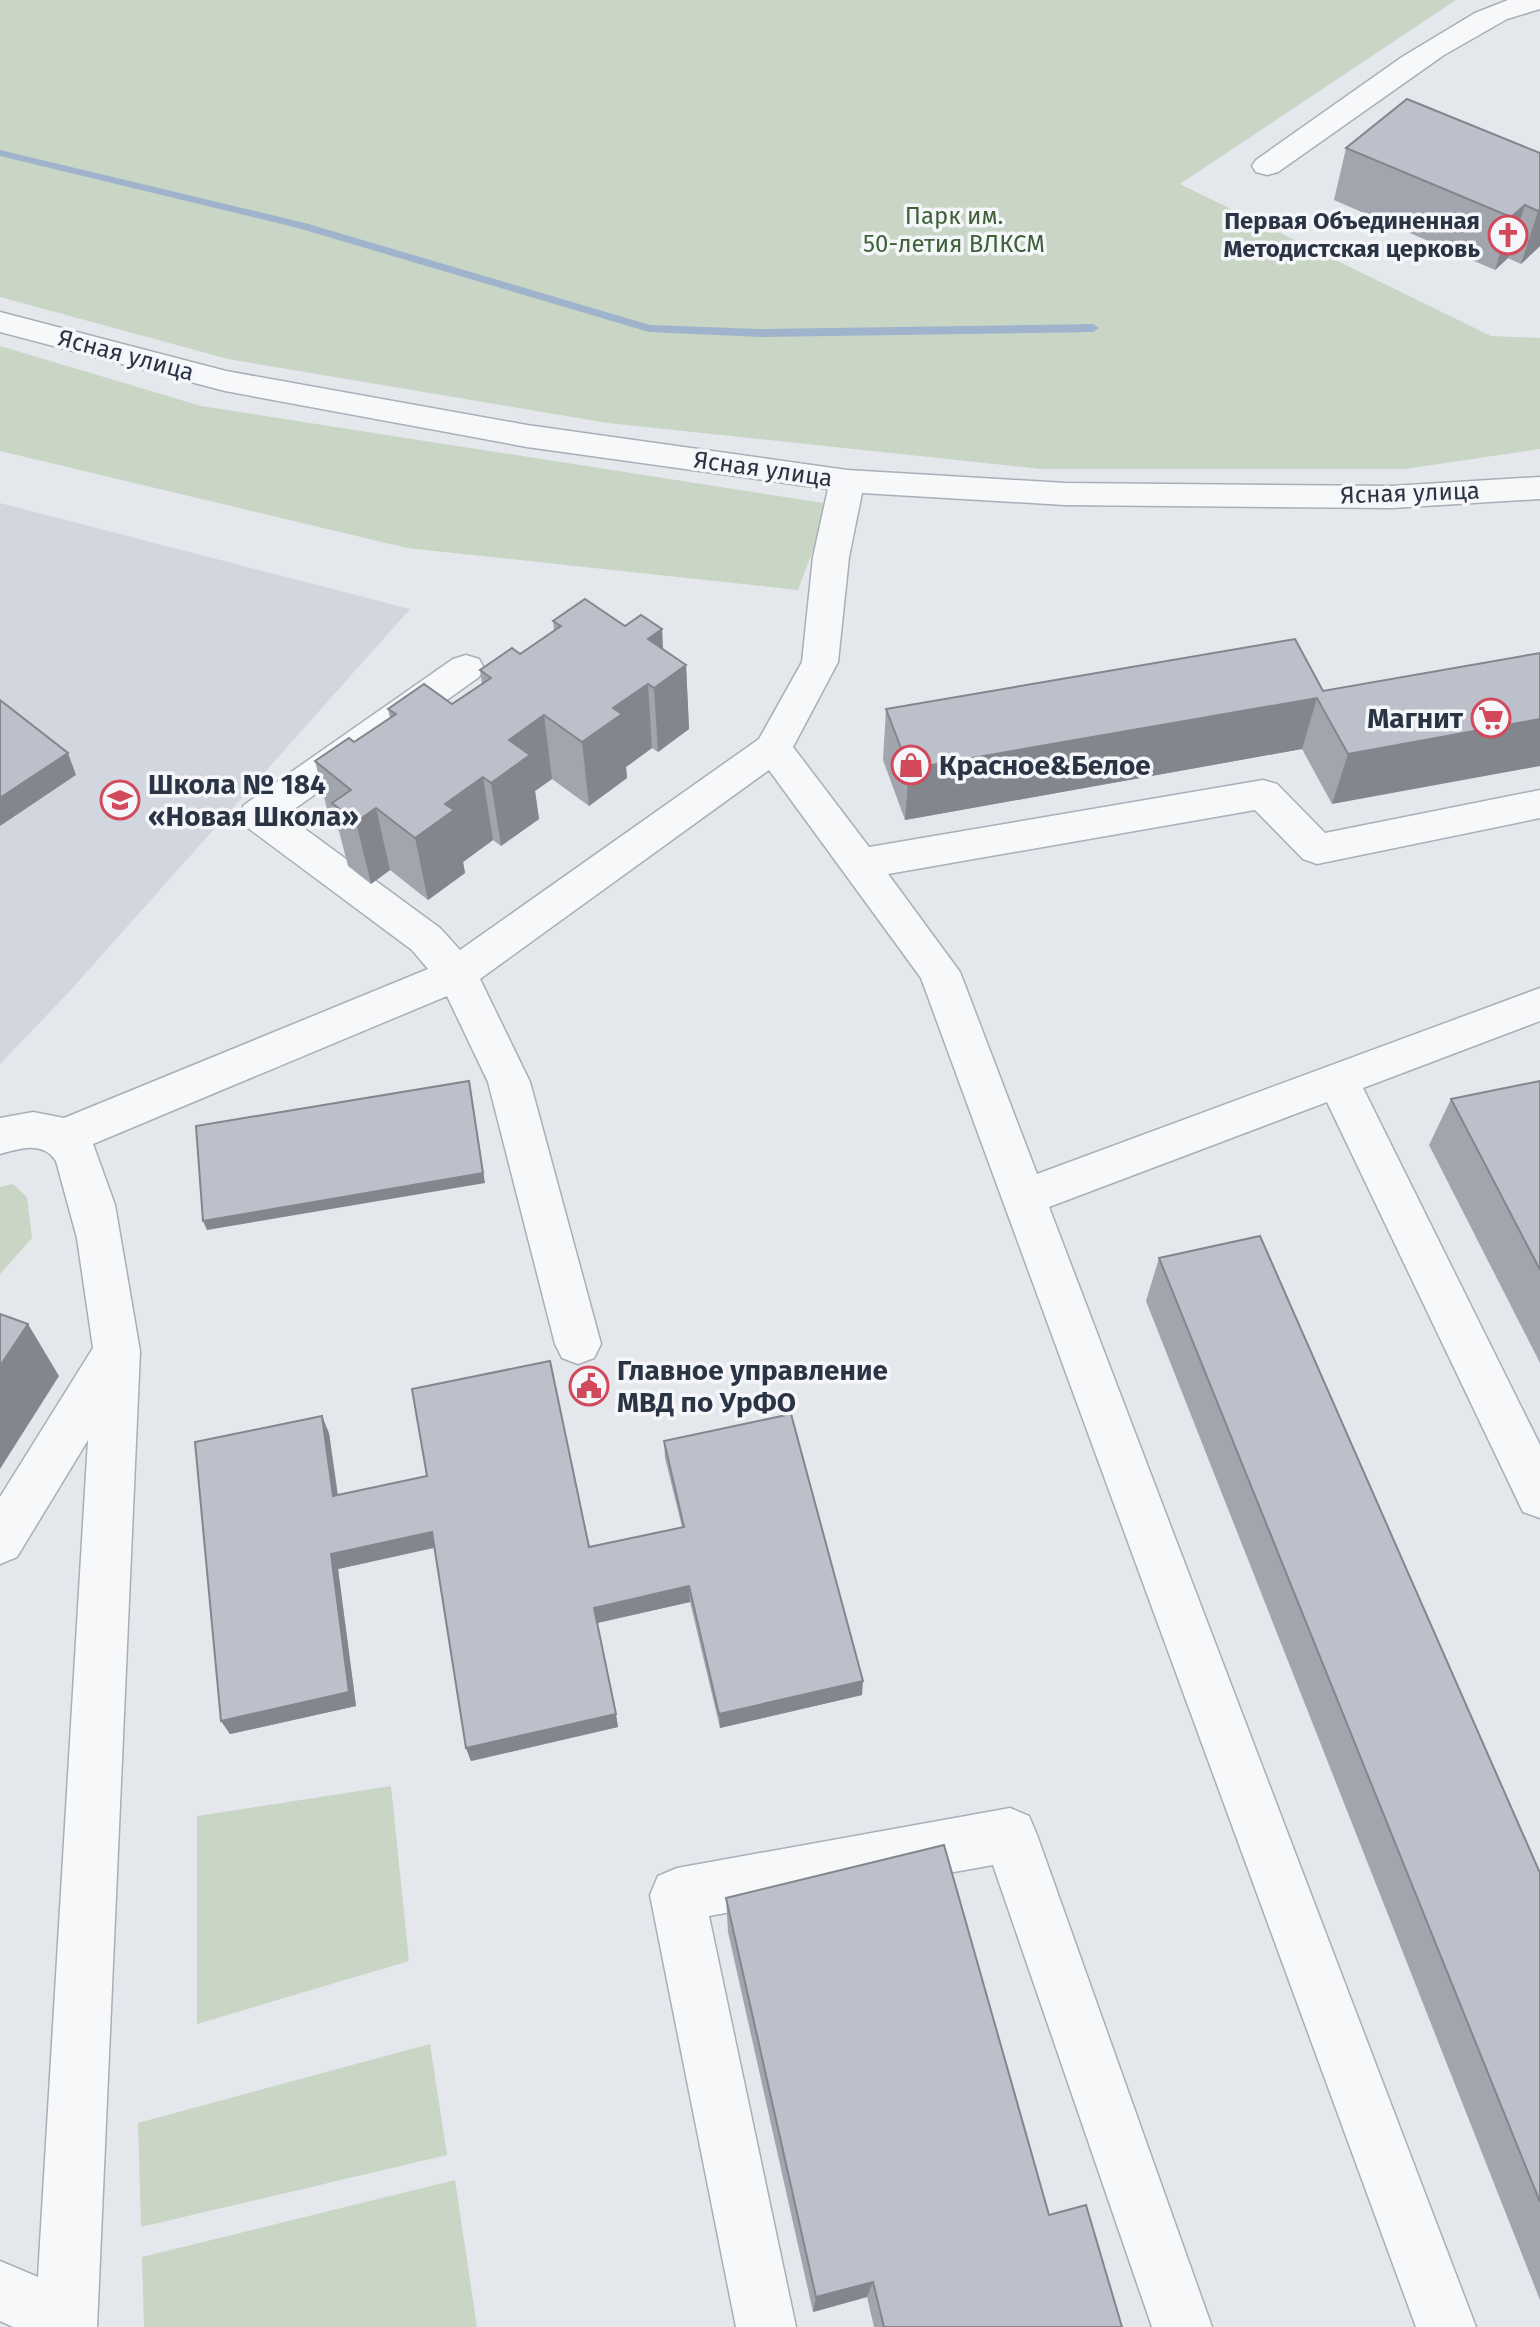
<svg xmlns="http://www.w3.org/2000/svg" width="1540" height="2327" font-family="'Fira Sans',sans-serif">
<style>
.built{fill:#d2d6de}
.green{fill:#c9d6c5}
.lines{fill:none;stroke-linecap:round;stroke-linejoin:round}
.stream{fill:#9fb4cc;fill-rule:evenodd}
.minor-casing{stroke:#a9aeb7;stroke-width:3}
.minor{fill:#f7f8fa;fill-rule:evenodd}
.wall{fill:#a1a5ae}
.shaded-wall{fill:#83868d}
.building{fill:#bbc0ca;stroke:#83868d;stroke-width:2}
.labels{text-anchor:middle;stroke-width:7;stroke-linejoin:round;paint-order:stroke}
.far-park-label{font-size:24px;fill:#3f6138;stroke:#f4f6f9}
.far-poi-label{font-size:24px;font-weight:bold;fill:#2b3445;stroke:#f4f6f9;text-anchor:end}
.far-street-label{font-size:24px;fill:#2b3445;stroke:#f4f6f9}
.poi-label{font-size:28px;font-weight:bold;fill:#2b3445;stroke:#f4f6f9;text-anchor:start}
</style>
<rect width="100%" height="100%" fill="#e4e7ec"/>
<path class="built" d="M0,503L410,609L69,992L0,1064Z"/>
<g class="green">
<path d="M0,0H1456L1180,184L1491,336L1540,338V449L1405,469H1041L608,423L228,359L0,297Z"/>
<path d="M0,346L201,406L830,504L798,590L407,548L0,451Z"/>
<path d="M13,1184L27,1197L32,1238L0,1274V1187Z"/>
<path d="M391,1786L409,1961L197,2024V1816Z"/>
<path d="M430,2044L447,2155L141,2227L138,2123Z"/>
<path d="M455,2180L477,2327H144L142,2257Z"/>
</g>
<g class="lines">
<path class="stream" d="M0,150L305,223L650,325L760,329L1093,324L1099,328L1093,332L760,337L649,332L298,228L0,156Z"/>
<g class="minor-casing">
<g id="minor">
<path d="M1508,0H1540V9L1507,19L1444,55L1278,172L1267,175L1256,172L1252,166L1256,160L1402,57L1475,13Z"/>
<path d="M0,312L226,371L527,425L847,470L1065,483L1392,486L1540,477V499L1392,508L1065,505L862,493L849,557L838,662L793,747L869,847L1263,780L1277,784L1325,833L1540,790V818L1317,864L1303,859L1255,810L888,874L960,972L1037,1174L1540,988V1021L1363,1088L1540,1445V1518L1523,1512L1327,1102L1049,1207L1476,2327H1416L921,978L769,770L480,979L530,1082L601,1344L594,1358L578,1364L562,1358L555,1344L488,1082L447,996L93,1144L115,1205L140,1351L97,2327H13L0,2321V2261L38,2277L88,1440L17,1557L0,1564V1497L93,1348L77,1238L56,1161C43,1141 21,1148 0,1154V1118L33,1112L64,1118L428,969L412,950L244,825L238,815L244,805L453,659L466,655L479,659L484,668L479,677L286,815L440,928L460,950L759,739L802,662L813,557L828,489L527,447L225,391L0,332Z"/>
<path d="M1010,1808L1029,1816L1037,1835L1212,2327H1152L993,1865L709,1916L796,2327H736L650,1895L658,1876L677,1868Z"/>
</g>
</g>
<use href="#minor" class="minor"/>
</g>
<g class="wall">
<path d="M1346,148L1540,153V246L1521,264L1508,258L1495,270L1334,200Z"/>
<path d="M553,621L662,629L663,649L686,665L689,729L658,752L652,748L626,767L627,778L589,806L552,779L535,791L539,819L501,846L493,840L463,862L465,873L428,900L390,870L371,884L348,866L339,831L331,825L315,761L354,742L390,718L388,709L452,704L482,684L480,670L520,654L554,630Z"/>
<path d="M1540,653L1332,804L1302,749L905,820L883,760L886,709L1323,691Z"/>
<path d="M1540,1081V1363L1429,1145L1451,1099Z"/>
<path d="M1159,1258L1540,1873V2300L1146,1301Z"/>
<path d="M329,1433L338,1495L589,1547L682,1527L665,1458L664,1441L862,1695L720,1728L690,1602L597,1623L618,1727L471,1761L466,1748L434,1548L338,1569L356,1706L230,1734L221,1721Z"/>
<path d="M726,1898L1049,2215L1122,2327H874L867,2297L813,2312L728,1932Z"/>
</g>
<g class="shaded-wall">
<path d="M1525,205L1508,258L1495,270L1511,217Z"/>
<path d="M1540,209V246L1521,264L1538,211Z"/>
<path d="M662,629L664,680L686,665L689,729L658,752L654,688L648,639Z"/>
<path d="M648,684L652,748L626,767L627,778L589,806L582,742L613,708Z"/>
<path d="M1317,698L1302,749L905,820L909,769Z"/>
<path d="M544,715L552,779L535,791L539,819L501,846L491,783L509,740Z"/>
<path d="M1540,719V766L1332,804L1348,754Z"/>
<path d="M68,753L76,775L0,826V798Z"/>
<path d="M483,777L493,840L463,862L465,873L428,900L415,838L445,804Z"/>
<path d="M376,808L390,870L371,884L356,822Z"/>
<path d="M471,1091L485,1183L207,1230L203,1221Z"/>
<path d="M28,1324L59,1376L0,1469V1366Z"/>
<path d="M322,1416L329,1433L340,1513L333,1496Z"/>
<path d="M432,1532L437,1547L338,1569L356,1706L230,1734L221,1721L331,1554Z"/>
<path d="M689,1586L690,1602L597,1623L594,1608Z"/>
<path d="M863,1681L862,1695L720,1728L719,1714Z"/>
<path d="M616,1714L618,1727L471,1761L466,1748Z"/>
<path d="M873,2282L867,2297L813,2312L816,2297Z"/>
</g>
<g class="building">
<path d="M1407,99L1540,153V209L1538,211L1525,205L1511,217L1346,148Z"/>
<path d="M585,599L625,626L641,615L662,629L648,639L686,665L654,688L648,684L613,708L622,714L582,742L544,715L509,740L530,755L491,783L483,777L445,804L454,810L415,838L376,808L356,822L332,803L351,790L315,761L349,738L354,742L396,714L388,709L424,684L452,704L491,678L480,670L512,648L520,654L561,626L553,621Z"/>
<path d="M1295,639L1323,691L1540,653V719L1348,754L1317,698L909,769L886,709Z"/>
<path d="M0,700L68,753L0,798Z"/>
<path d="M469,1081L483,1173L203,1221L196,1126Z"/>
<path d="M1540,1081V1270L1451,1099Z"/>
<path d="M1260,1236L1540,1873V2202L1159,1258Z"/>
<path d="M0,1314L28,1324L0,1366Z"/>
<path d="M550,1361L589,1547L684,1527L664,1441L791,1414L863,1681L719,1714L689,1586L594,1608L616,1714L466,1748L432,1532L331,1554L349,1692L221,1721L195,1442L322,1416L333,1496L427,1476L412,1389Z"/>
<path d="M944,1845L1049,2215L1086,2205L1122,2327H884L873,2282L816,2297L726,1898Z"/>
</g>
<defs>
<g id="church-ring" transform="scale(2)"><circle r="9.5" fill="#f4f6f9" stroke="#d1495b" stroke-width="1.5"/><path d="M-1.2-6h2.4v3.5h3.3v2.4h-3.3V6h-2.4V-.1h-3.3v-2.4h3.3Z" fill="#d1495b"/></g>
<g id="supermarket-ring" transform="scale(2)"><circle r="9.5" fill="#f4f6f9" stroke="#d1495b" stroke-width="1.5"/><path d="M-6-5.5h2.5l.6 2H6L4.5 2H-2.5L-4.4-4H-6ZM-1.5 3.2a1.3 1.3 0 1 0 .1 0ZM3 3.2a1.3 1.3 0 1 0 .1 0Z" fill="#d1495b"/></g>
<g id="shop-ring" transform="scale(2)"><circle r="9.5" fill="#f4f6f9" stroke="#d1495b" stroke-width="1.5"/><path d="M-5-2.5h2.3a2.7 3.5 0 0 1 5.4 0H5L5.5 6h-11ZM-1.5-2.5h3a1.5 2.3 0 0 0-3 0Z" fill="#d1495b"/></g>
<g id="school-ring" transform="scale(2)"><circle r="9.5" fill="#f4f6f9" stroke="#d1495b" stroke-width="1.5"/><path d="M0-5L7-2L0 1L-7-2ZM-4 1L0 2.5L4 1V4Q0 6-4 4Z" fill="#d1495b"/></g>
<g id="civic-ring" transform="scale(2)"><circle r="9.5" fill="#f4f6f9" stroke="#d1495b" stroke-width="1.5"/><path d="M-.6-6.5H3V-4.5H.6V-3L4-1V1h2V6H-6V1h2V-1L-.6-3ZM-1.2 2.5V6h2.4V2.5Z" fill="#d1495b"/></g>
</defs>
<g fill-rule="evenodd">
<use href="#church-ring" x="1508" y="235"/>
<use href="#supermarket-ring" x="1491" y="718"/>
<use href="#shop-ring" x="911" y="765"/>
<use href="#school-ring" x="120" y="800"/>
<use href="#civic-ring" x="589" y="1386"/>
</g>
<g class="labels">
<g class="far-park-label">
<text x="954" y="224">Парк им.<tspan x="954" dy="28">50-летия ВЛКСМ</tspan></text>
</g>
<g class="far-poi-label">
<text x="1480" y="229">Первая Объединенная<tspan x="1480" dy="28">Методистская церковь</tspan></text>
</g>
<g class="far-street-label">
<text transform="translate(126 355) rotate(15)" y="8">Ясная улица</text>
<text transform="translate(763 469) rotate(8)" y="8">Ясная улица</text>
<text transform="translate(1410 493) rotate(-2)" y="8">Ясная улица</text>
</g>
<g class="poi-label">
<text x="1463" y="728" text-anchor="end">Магнит</text>
<text x="939" y="775">Красное&amp;Белое</text>
<text x="148" y="794">Школа № 184<tspan x="148" dy="32">«Новая Школа»</tspan></text>
<text x="617" y="1380">Главное управление<tspan x="617" dy="32">МВД по УрФО</tspan></text>
</g>
</g>
</svg>
